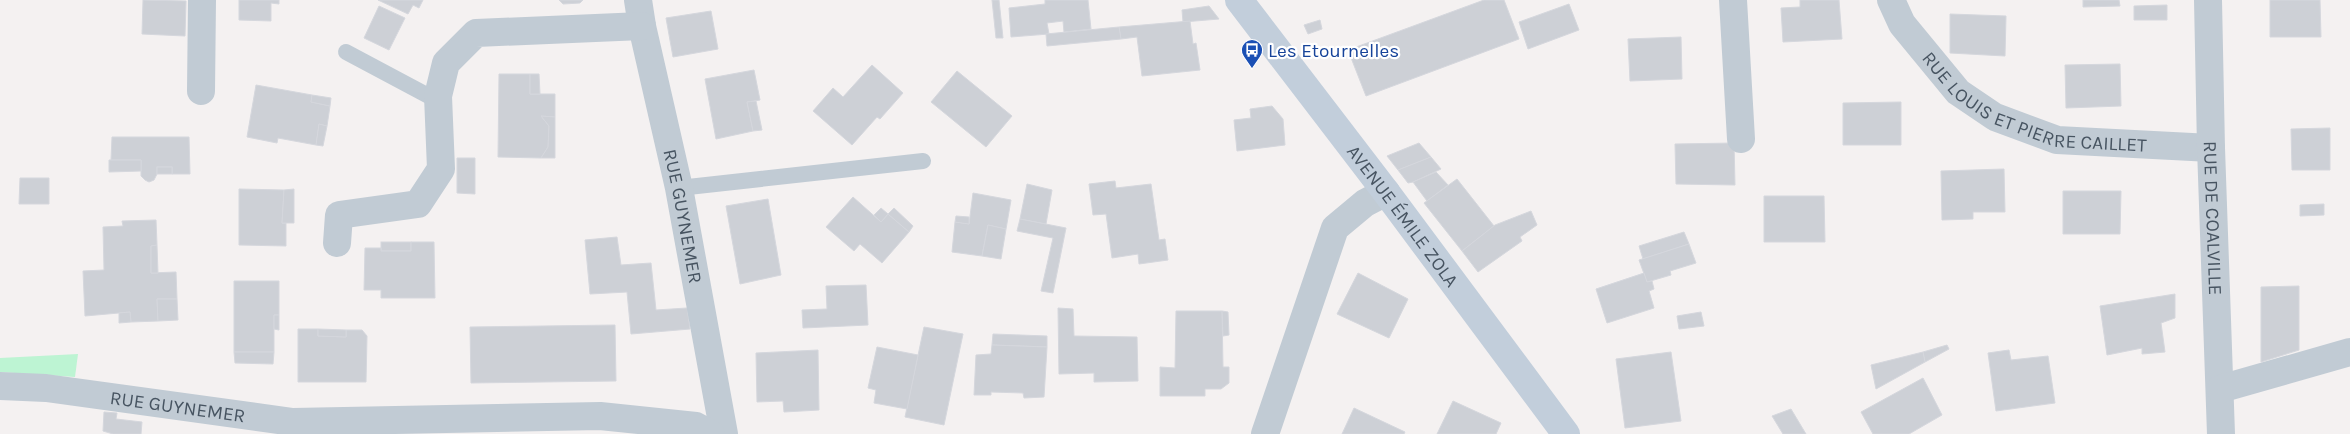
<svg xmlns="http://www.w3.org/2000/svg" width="2350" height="434" font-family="Karla,sans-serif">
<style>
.green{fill:#bdf4d3}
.building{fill:#cdd0d6;stroke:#d5d7dd}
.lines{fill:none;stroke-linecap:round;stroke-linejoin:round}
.lane{stroke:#c1cbd4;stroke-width:16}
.street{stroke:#c1cbd4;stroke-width:28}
.secondary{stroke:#c2cedb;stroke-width:28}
.labels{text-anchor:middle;stroke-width:4.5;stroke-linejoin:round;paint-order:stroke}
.transit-label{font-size:19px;fill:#164399;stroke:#fff;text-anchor:start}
.street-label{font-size:19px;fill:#475461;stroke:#fff}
</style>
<rect width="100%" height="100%" fill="#f4f1f1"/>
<path class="green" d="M78,354L75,377L0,372V358Z"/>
<g class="building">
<path d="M143,0L186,1L185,36L142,34Z"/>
<path d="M239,0H279V4L271,3V21L239,20Z"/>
<path d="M378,0H423L419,8L413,5L408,14Z"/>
<path d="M559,0H583L580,3L563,4Z"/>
<path d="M992,0H999L1003,38H996Z"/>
<path d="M1045,0H1088L1091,29L1064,32L1063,21L1047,23L1049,34L1011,37L1009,8L1045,4Z"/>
<path d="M1484,0H1504L1519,39L1366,96L1348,50Z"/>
<path d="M1800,0H1839L1842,39L1783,42L1781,8L1800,7Z"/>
<path d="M2083,0H2119L2120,6L2083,7Z"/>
<path d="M2270,0H2320L2321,37H2270Z"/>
<path d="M1569,4L1579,30L1528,49L1519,22Z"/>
<path d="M2167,5V20H2134V6Z"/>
<path d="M379,6L405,18L389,50L364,38Z"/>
<path d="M1209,6L1219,19L1183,22L1182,10Z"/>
<path d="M711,11L718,49L673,57L666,18Z"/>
<path d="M1950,14L2006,16L2005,56L1950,53Z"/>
<path d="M1320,20L1322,29L1308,34L1304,25Z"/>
<path d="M1190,21L1193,44L1196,43L1200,70L1142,76L1137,37L1121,39L1119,27Z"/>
<path d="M1119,27L1121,39L1047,46L1046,34Z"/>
<path d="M1681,37L1682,79L1630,81L1628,39Z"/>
<path d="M2120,64L2121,106L2066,108L2065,65Z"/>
<path d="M872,65L903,93L880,119L877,117L852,145L813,111L833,88L843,97Z"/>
<path d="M754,70L760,100L747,102L753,131L716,139L705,79Z"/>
<path d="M957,71L1012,116L986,147L931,102Z"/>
<path d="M499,74H530V94H555V117L541,116L549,126L548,147L541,158L498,157Z"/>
<path d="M530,74H539L540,94H530Z"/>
<path d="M256,85L312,95L311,102L330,106L327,126L319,124L316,145L278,138L277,143L247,137Z"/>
<path d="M312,95L331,98L330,106L311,102Z"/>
<path d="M756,101L762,130L753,131L747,102Z"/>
<path d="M1901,102V145H1843V103Z"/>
<path d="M1272,106L1283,119L1285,145L1237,151L1234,120L1251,118L1250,109Z"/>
<path d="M541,116L555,117V158H541L548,147L549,126Z"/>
<path d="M319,124L327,126L323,146L316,145Z"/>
<path d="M2330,128V170H2292L2291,129Z"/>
<path d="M112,137H189L190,174H172V167H157V174L154,180L149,182L145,180L141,176V160H111Z"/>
<path d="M1419,143L1431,157L1398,170L1387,156Z"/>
<path d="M1734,143L1735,185L1676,184L1675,144Z"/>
<path d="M1431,157L1441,169L1413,182L1408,183L1398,170Z"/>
<path d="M457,158H475V194L457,193Z"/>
<path d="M109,160H141V171L109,172Z"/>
<rect x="157" y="167" width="15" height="7"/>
<path d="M2004,169L2005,212H1973V219L1942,220L1941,171Z"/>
<path d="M1436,172L1448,185L1427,201L1413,182Z"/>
<path d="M20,178H49V204H19Z"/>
<path d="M1457,179L1494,226L1462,251L1424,203Z"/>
<path d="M1115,181L1116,188L1151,184L1159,240L1165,239L1168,260L1139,264L1138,254L1112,258L1106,214L1093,215L1089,184Z"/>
<path d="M1027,184L1052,190L1046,224L1020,219Z"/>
<path d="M239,189L284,190L282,223H286V246L239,245Z"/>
<path d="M294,189V223H282L284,190Z"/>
<path d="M2063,191H2121L2120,234H2063Z"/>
<path d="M973,193L1011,200L1006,229L988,225L982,256L952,252L955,222L969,224Z"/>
<path d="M1764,196H1824L1825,242H1764Z"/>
<path d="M853,197L881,222L888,214L909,232L882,263L860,244L854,251L826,227Z"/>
<path d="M768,199L781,275L740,284L726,206Z"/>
<path d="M2324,204V215L2300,216V205Z"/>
<path d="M881,208L888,214L881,222L874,215Z"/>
<path d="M894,208L913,226L909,232L888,214Z"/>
<path d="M1531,211L1537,225L1520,237L1522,241L1478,272L1462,251L1495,225Z"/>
<path d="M956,216L969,217V224L955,222Z"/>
<path d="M1020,219L1066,228L1053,293L1041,291L1053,238L1017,231Z"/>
<path d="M156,220L157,245L151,246V273L176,272L177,299H157L158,321L131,322L130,312L85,316L83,271L104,270L103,227L123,226L122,221Z"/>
<path d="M988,225L1006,229L1001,259L982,256Z"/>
<path d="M1684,232L1689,244L1643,259L1639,246Z"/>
<path d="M617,237L621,265L651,263L656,310L687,308L690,329L631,334L627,292L590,294L585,240Z"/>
<rect x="381" y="242" width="30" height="9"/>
<path d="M411,242H434L435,298H381V290H364L365,248H381V251H411Z"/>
<path d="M1689,244L1696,263L1670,271L1671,275L1647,282L1639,260Z"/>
<path d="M157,245L158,273H151V246Z"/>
<path d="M1358,273L1408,299L1389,338L1337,314Z"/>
<path d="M1644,273L1647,282L1652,281L1654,289L1649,291L1654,308L1607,323L1596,289Z"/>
<path d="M234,281H279V315H274V352H234Z"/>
<path d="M866,285L868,325L803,328L802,310L827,309L826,286Z"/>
<path d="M2299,286V350L2261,362V287Z"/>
<path d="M2175,294V318L2161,323L2165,352L2142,354V348L2107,355L2100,306Z"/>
<path d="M157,299H177L178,320L158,321Z"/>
<path d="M1058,308L1073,309L1074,336L1137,337L1138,381L1094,382V373L1059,374Z"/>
<path d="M1176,311H1222L1223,367H1229V383L1221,389H1205V396H1160V367L1175,368Z"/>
<path d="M1222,311L1228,312L1229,335L1223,336Z"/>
<path d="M130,312L131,322L119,323V313Z"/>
<path d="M1701,312L1704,326L1679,329L1677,316Z"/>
<path d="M274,315H279V330L274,329Z"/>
<path d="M615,325L616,381L471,383L470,327Z"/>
<path d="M924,327L963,334L944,425L905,417Z"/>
<path d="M298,329H318V336L346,337V330H362L367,336L366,382H298Z"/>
<path d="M318,329L346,330V337L318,336Z"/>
<path d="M993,334L1047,336V347L992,345Z"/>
<path d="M992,345L1047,347L1044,397L1024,398L1023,393L991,392V395H974L976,355L991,354Z"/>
<path d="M1947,345L1949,349L1925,362L1923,352Z"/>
<path d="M877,347L918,355L907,409L874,403L876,390L868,388Z"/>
<path d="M818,350L819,410L784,412L783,401L757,402L756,353Z"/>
<path d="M2009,350L2011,360L2048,356L2055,403L1996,411L1988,353Z"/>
<path d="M234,352H274L273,364L235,363Z"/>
<path d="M1671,352L1681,421L1625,428L1616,359Z"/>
<path d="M1923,352L1925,362L1876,389L1871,365Z"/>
<path d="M1923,378L1942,415L1909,434H1873L1861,412Z"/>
<path d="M1453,401L1501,423L1496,434H1437Z"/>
<path d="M1354,408L1405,432L1404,434H1342Z"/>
<path d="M1791,409L1806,434H1783L1772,416Z"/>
<path d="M104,412L117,413L116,419L142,422L141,434H113L103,431Z"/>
</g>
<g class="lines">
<g class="lane">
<path d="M346,52L438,101"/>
<path d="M679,188L923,161"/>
</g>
<g class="street">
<path id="s1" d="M638,0L642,26L679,188L724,434"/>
<path d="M1733,0L1741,139"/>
<path id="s2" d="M1891,0L1902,24L1958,92L1995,117L2057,140L2211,148"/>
<path id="s3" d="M2208,0L2211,148L2221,434"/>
<path d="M201,91L202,0"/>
<path d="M337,243L339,215L418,204L441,169L438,96L446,63L476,33L642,26"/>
<path id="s4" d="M0,386L46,388L293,422L600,416L696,426L711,434"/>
<path d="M2220,389L2350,352"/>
<path d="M1265,434L1335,228L1365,203L1386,192"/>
</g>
<path class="secondary" id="s5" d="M1239,0L1386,192L1566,434"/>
</g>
<defs>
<g id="bus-pin" transform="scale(1.125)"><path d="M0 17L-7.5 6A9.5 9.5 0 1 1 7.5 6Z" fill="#1a4fb4" stroke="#fff"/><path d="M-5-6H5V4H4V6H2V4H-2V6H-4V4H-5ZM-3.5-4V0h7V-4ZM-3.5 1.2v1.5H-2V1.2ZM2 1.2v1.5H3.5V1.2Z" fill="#fff"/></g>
</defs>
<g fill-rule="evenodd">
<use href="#bus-pin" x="1252" y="50"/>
</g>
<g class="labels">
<g class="transit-label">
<text x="1268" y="57">Les Etournelles</text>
</g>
<g class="street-label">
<text dy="7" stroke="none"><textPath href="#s2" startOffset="190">RUE LOUIS ET PIERRE CAILLET</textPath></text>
<text dy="7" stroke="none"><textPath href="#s5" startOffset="271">AVENUE ÉMILE ZOLA</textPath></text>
<text dy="7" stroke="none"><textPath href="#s1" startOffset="221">RUE GUYNEMER</textPath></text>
<text dy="7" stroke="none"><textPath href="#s3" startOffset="218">RUE DE COALVILLE</textPath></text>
<text dy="7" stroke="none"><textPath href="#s4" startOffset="179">RUE GUYNEMER</textPath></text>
</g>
</g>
</svg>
